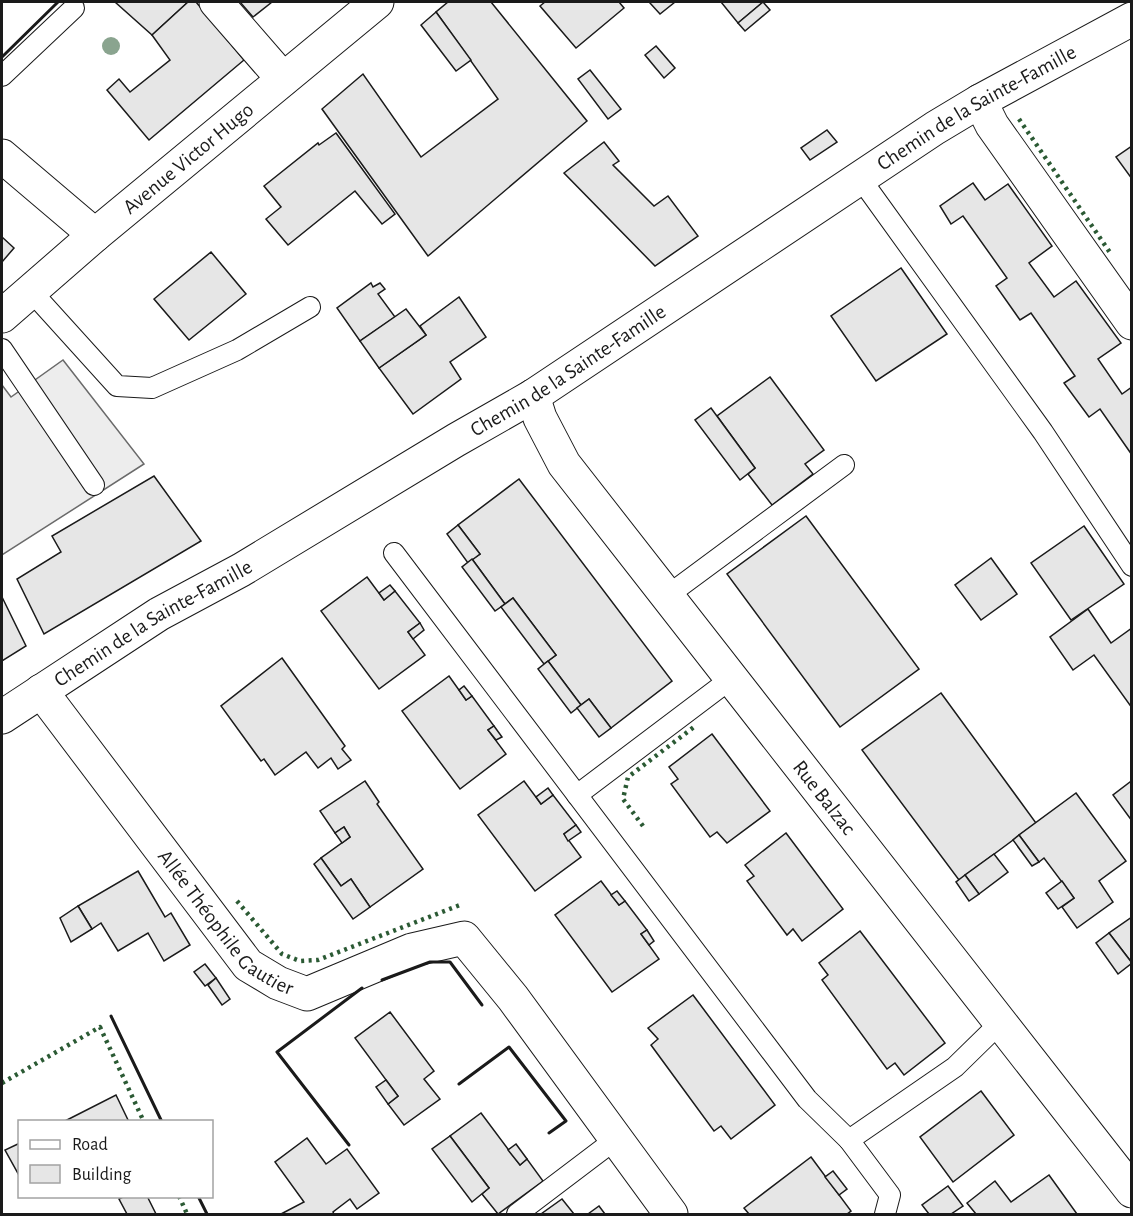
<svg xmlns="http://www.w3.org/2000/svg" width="1133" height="1216" font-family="'Alegreya Sans',sans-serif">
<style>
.parking{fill:#ededed;stroke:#6a6a6a;stroke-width:1.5}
.building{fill:#e6e6e6;stroke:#1a1a1a;stroke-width:1.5}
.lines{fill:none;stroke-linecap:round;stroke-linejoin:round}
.service-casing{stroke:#1a1a1a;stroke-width:22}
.minor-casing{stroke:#1a1a1a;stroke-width:35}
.secondary-casing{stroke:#1a1a1a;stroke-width:35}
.service{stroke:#fff;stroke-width:20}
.minor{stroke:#fff;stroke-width:33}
.secondary{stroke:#fff;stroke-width:33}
.hedge{stroke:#2b5a34;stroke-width:4.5;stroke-dasharray:3 4.5;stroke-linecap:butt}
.wall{stroke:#1a1a1a;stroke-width:3}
.tree{fill:#8aa48f}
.labels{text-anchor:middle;stroke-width:4.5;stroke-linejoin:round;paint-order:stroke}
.street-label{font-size:21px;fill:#1a1a1a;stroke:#fff}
</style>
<rect width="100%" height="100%" fill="#fff"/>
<path class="parking" d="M63,360L144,464L2,555V385L11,397Z"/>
<g class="building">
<path d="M115,2H188L152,35Z"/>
<path d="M188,2H196L244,60L149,140L107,90L119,79L130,92L170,60L152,35Z"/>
<path d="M240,2H272L253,17Z"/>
<path d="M448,2H491L587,121L428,256L322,109L363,74L421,157L498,99L436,12Z"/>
<path d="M545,2H619L624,8L576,48L540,6Z"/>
<path d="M651,2H675L660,14L650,3Z"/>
<path d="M721,2H763L738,23Z"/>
<path d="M763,2L770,10L745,31L738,23Z"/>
<path d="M436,12L471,60L456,71L421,25Z"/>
<path d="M656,46L675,68L664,78L645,55Z"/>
<path d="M590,70L621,109L608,119L578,79Z"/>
<path d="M827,130L837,142L810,160L801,148Z"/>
<path d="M336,133L395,214L382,224L355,191L288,245L266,219L281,207L264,186L318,143L319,145Z"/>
<path d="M604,142L619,161L613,165L654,206L668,196L698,236L655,266L564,173Z"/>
<path d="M1132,146V179L1116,157Z"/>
<path d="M973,183L985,200L1008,184L1052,246L1029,263L1054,297L1076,281L1121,343L1098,359L1122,394L1132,387V455L1100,409L1089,417L1064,383L1075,376L1031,313L1020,320L996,286L1007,278L963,216L951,224L940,206Z"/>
<path d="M2,237L14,248L2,262Z"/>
<path d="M211,252L246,294L189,340L154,299Z"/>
<path d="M901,268L947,334L876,381L831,316Z"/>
<path d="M371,283L373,287L380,283L385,289L378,294L395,317L360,341L337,308Z"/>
<path d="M459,297L486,337L450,362L461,379L413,414L379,368L426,335L420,326Z"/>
<path d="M406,309L426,335L379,368L360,341Z"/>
<path d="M770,377L824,450L805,464L813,474L772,505L748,474L755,468L717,416Z"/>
<path d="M711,408L755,468L740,480L695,420Z"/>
<path d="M154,476L201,541L44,634L17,579L61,552L52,536Z"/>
<path d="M519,479L672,681L611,728L589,699L581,705L548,661L556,655L513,598L505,604L472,559L480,554L458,525Z"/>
<path d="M806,516L919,669L840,727L727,574Z"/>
<path d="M458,525L480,554L468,563L447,534Z"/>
<path d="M1084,526L1124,584L1071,620L1031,563Z"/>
<path d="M991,558L1017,594L981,620L955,585Z"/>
<path d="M472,559L505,604L495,611L462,567Z"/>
<path d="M367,577L384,600L395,591L420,623L408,632L425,655L379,689L321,611Z"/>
<path d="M390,585L395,591L384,600L379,593Z"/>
<path d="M2,597L26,646L2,661Z"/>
<path d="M513,598L556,655L544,664L501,607Z"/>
<path d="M1088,609L1111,643L1132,628V708L1094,655L1073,670L1050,637Z"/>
<path d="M420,623L424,630L413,639L408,632Z"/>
<path d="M282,658L345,746L342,749L351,760L338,769L331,758L318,768L306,752L275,775L264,759L261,761L221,706Z"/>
<path d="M548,661L581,705L571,713L538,669Z"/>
<path d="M449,676L466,700L472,696L494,726L488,730L506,754L460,789L402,711Z"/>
<path d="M464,686L472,696L466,700L459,690Z"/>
<path d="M941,693L1036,823L959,880L862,750Z"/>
<path d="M589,699L611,728L599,737L577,708Z"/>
<path d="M494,726L502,737L496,740L488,730Z"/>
<path d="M712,734L770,811L727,843L717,832L710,837L671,784L678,779L669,767Z"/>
<path d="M365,781L379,802L377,804L423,869L370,907L351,879L341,886L321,858L350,837L344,827L335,833L320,811Z"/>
<path d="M524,781L541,804L553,795L576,825L564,834L581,857L535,891L478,815Z"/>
<path d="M1130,782L1132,784V821L1113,795Z"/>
<path d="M548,788L553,795L541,804L536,797Z"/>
<path d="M1076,793L1126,861L1099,881L1113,902L1077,928L1062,907L1074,898L1044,858L1039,862L1019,835Z"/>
<path d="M576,825L581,832L568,841L564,834Z"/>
<path d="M344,827L350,837L342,843L335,833Z"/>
<path d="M786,833L843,909L802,941L793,929L787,935L747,881L754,876L745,865Z"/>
<path d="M1019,835L1039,862L1032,866L1013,840Z"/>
<path d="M994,854L1008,872L979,894L965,875Z"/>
<path d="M321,858L341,886L351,879L370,907L353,919L314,864Z"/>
<path d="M138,871L165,917L171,913L190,945L164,961L148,933L118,951L101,923L92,929L78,906Z"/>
<path d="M965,875L979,894L969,901L956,882Z"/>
<path d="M601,881L619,905L625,901L647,930L641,934L659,959L612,992L555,915Z"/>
<path d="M1062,881L1074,898L1058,909L1046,893Z"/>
<path d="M617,891L625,901L619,905L611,895Z"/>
<path d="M78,906L92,929L71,942L60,918Z"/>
<path d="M1132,917V963L1109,933Z"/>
<path d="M647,930L654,941L649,945L641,934Z"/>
<path d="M860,931L945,1043L904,1075L895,1063L887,1069L822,980L828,975L819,963Z"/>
<path d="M1109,933L1132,963L1118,974L1096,943Z"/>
<path d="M205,964L216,978L205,986L194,972Z"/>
<path d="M216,978L230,999L222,1005L208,985Z"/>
<path d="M693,995L775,1105L731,1139L721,1126L714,1131L651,1045L658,1039L648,1028Z"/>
<path d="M390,1012L434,1071L424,1079L440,1099L404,1125L388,1104L398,1096L355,1038Z"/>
<path d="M386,1080L398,1096L388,1104L376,1087Z"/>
<path d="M981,1091L1014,1135L953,1182L920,1137Z"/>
<path d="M116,1095L129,1122H63Z"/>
<path d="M481,1113L520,1165L527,1159L543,1181L498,1214L482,1194L489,1188L450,1136Z"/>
<path d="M450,1136L489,1188L472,1202L432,1149Z"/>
<path d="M307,1138L326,1164L347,1149L379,1193L357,1209L350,1199L333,1212L334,1214H281L304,1202L275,1162Z"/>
<path d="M20,1143V1177L5,1150Z"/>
<path d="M516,1144L527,1159L520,1165L508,1150Z"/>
<path d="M811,1157L851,1211L847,1214H749L744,1208Z"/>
<path d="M833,1171L847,1189L839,1195L825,1177Z"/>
<path d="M1049,1175L1077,1214H976L967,1203L995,1181L1011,1202Z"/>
<path d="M948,1186L963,1206L951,1214H929L922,1205Z"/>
<path d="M125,1196H147L156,1214H127L119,1199Z"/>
<path d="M562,1199L574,1214H541Z"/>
<path d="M599,1206L605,1214H588Z"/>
</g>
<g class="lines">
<g class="service-casing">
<g id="service">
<path d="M2,76L74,8"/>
<path d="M860,178L1043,432L1132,566"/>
<path d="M31,291L117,386L152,388L237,350L310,307"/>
<path d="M2,349L94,485"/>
<path d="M394,553L807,1099L849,1140L955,1067L1001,1022"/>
<path d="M667,596L844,465"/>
<path d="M577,795L732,678"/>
<path d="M849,1140L890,1195L885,1214"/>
<path d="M517,1214L616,1139"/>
</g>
</g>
<g class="minor-casing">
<g id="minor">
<path d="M216,2L283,79"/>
<path d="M980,101L992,125L1132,323"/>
<path d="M2,156L95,235"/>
<path id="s1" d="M533,396L540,418L564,464L1132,1191"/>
<path id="s2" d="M41,691L248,965L278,983L307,994L412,950L464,938L513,998L671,1214"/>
<path id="s3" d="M2,717L159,614L241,570L456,440L533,396L935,128L980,101L1132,19"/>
</g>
</g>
<g class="secondary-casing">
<g id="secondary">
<path id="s4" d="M2,316L95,235L377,2"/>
</g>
</g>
<use href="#service" class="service"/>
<use href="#minor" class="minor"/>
<use href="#secondary" class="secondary"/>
<g class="hedge">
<path d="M1019,119L1111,254"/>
<path d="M643,826L623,799L628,777L694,727"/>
<path d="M237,901L282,954L300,961L318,960L460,905"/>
<path d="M2,1083L100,1027L144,1122"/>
<path d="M179,1196L187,1214"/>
</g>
<g class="wall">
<path d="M2,57L58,2"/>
<path d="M382,980L430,962H450L482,1005"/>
<path d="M111,1016L162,1122"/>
<path d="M459,1084L509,1047L566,1121L549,1133"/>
<path d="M349,1145L277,1052L362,988"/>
<path d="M198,1196L207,1214"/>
</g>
</g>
<circle class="tree" cx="111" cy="46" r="9"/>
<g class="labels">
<g class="street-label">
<text dy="7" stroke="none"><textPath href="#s3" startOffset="1150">Chemin de la Sainte-Famille</textPath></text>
<text dy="7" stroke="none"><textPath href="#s4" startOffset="244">Avenue Victor Hugo</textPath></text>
<text dy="7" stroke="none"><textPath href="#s3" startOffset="664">Chemin de la Sainte-Famille</textPath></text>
<text dy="7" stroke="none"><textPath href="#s3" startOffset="178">Chemin de la Sainte-Famille</textPath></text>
<text dy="7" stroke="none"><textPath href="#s1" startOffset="498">Rue Balzac</textPath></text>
<text dy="7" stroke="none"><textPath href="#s2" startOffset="298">Allée Théophile Gautier</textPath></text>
</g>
</g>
<rect width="1133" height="1216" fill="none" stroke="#1a1a1a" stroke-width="6"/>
<rect x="18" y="1120" width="195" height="78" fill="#ffffff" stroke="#a3a3a3" stroke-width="1.5"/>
<rect x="30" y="1140" width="30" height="9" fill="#ffffff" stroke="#a3a3a3" stroke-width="1.5"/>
<text x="72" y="1150" font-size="18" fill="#1a1a1a">Road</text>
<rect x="30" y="1165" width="30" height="18" fill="#e6e6e6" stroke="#a3a3a3" stroke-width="1.5"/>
<text x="72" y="1180" font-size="18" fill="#1a1a1a">Building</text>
</svg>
